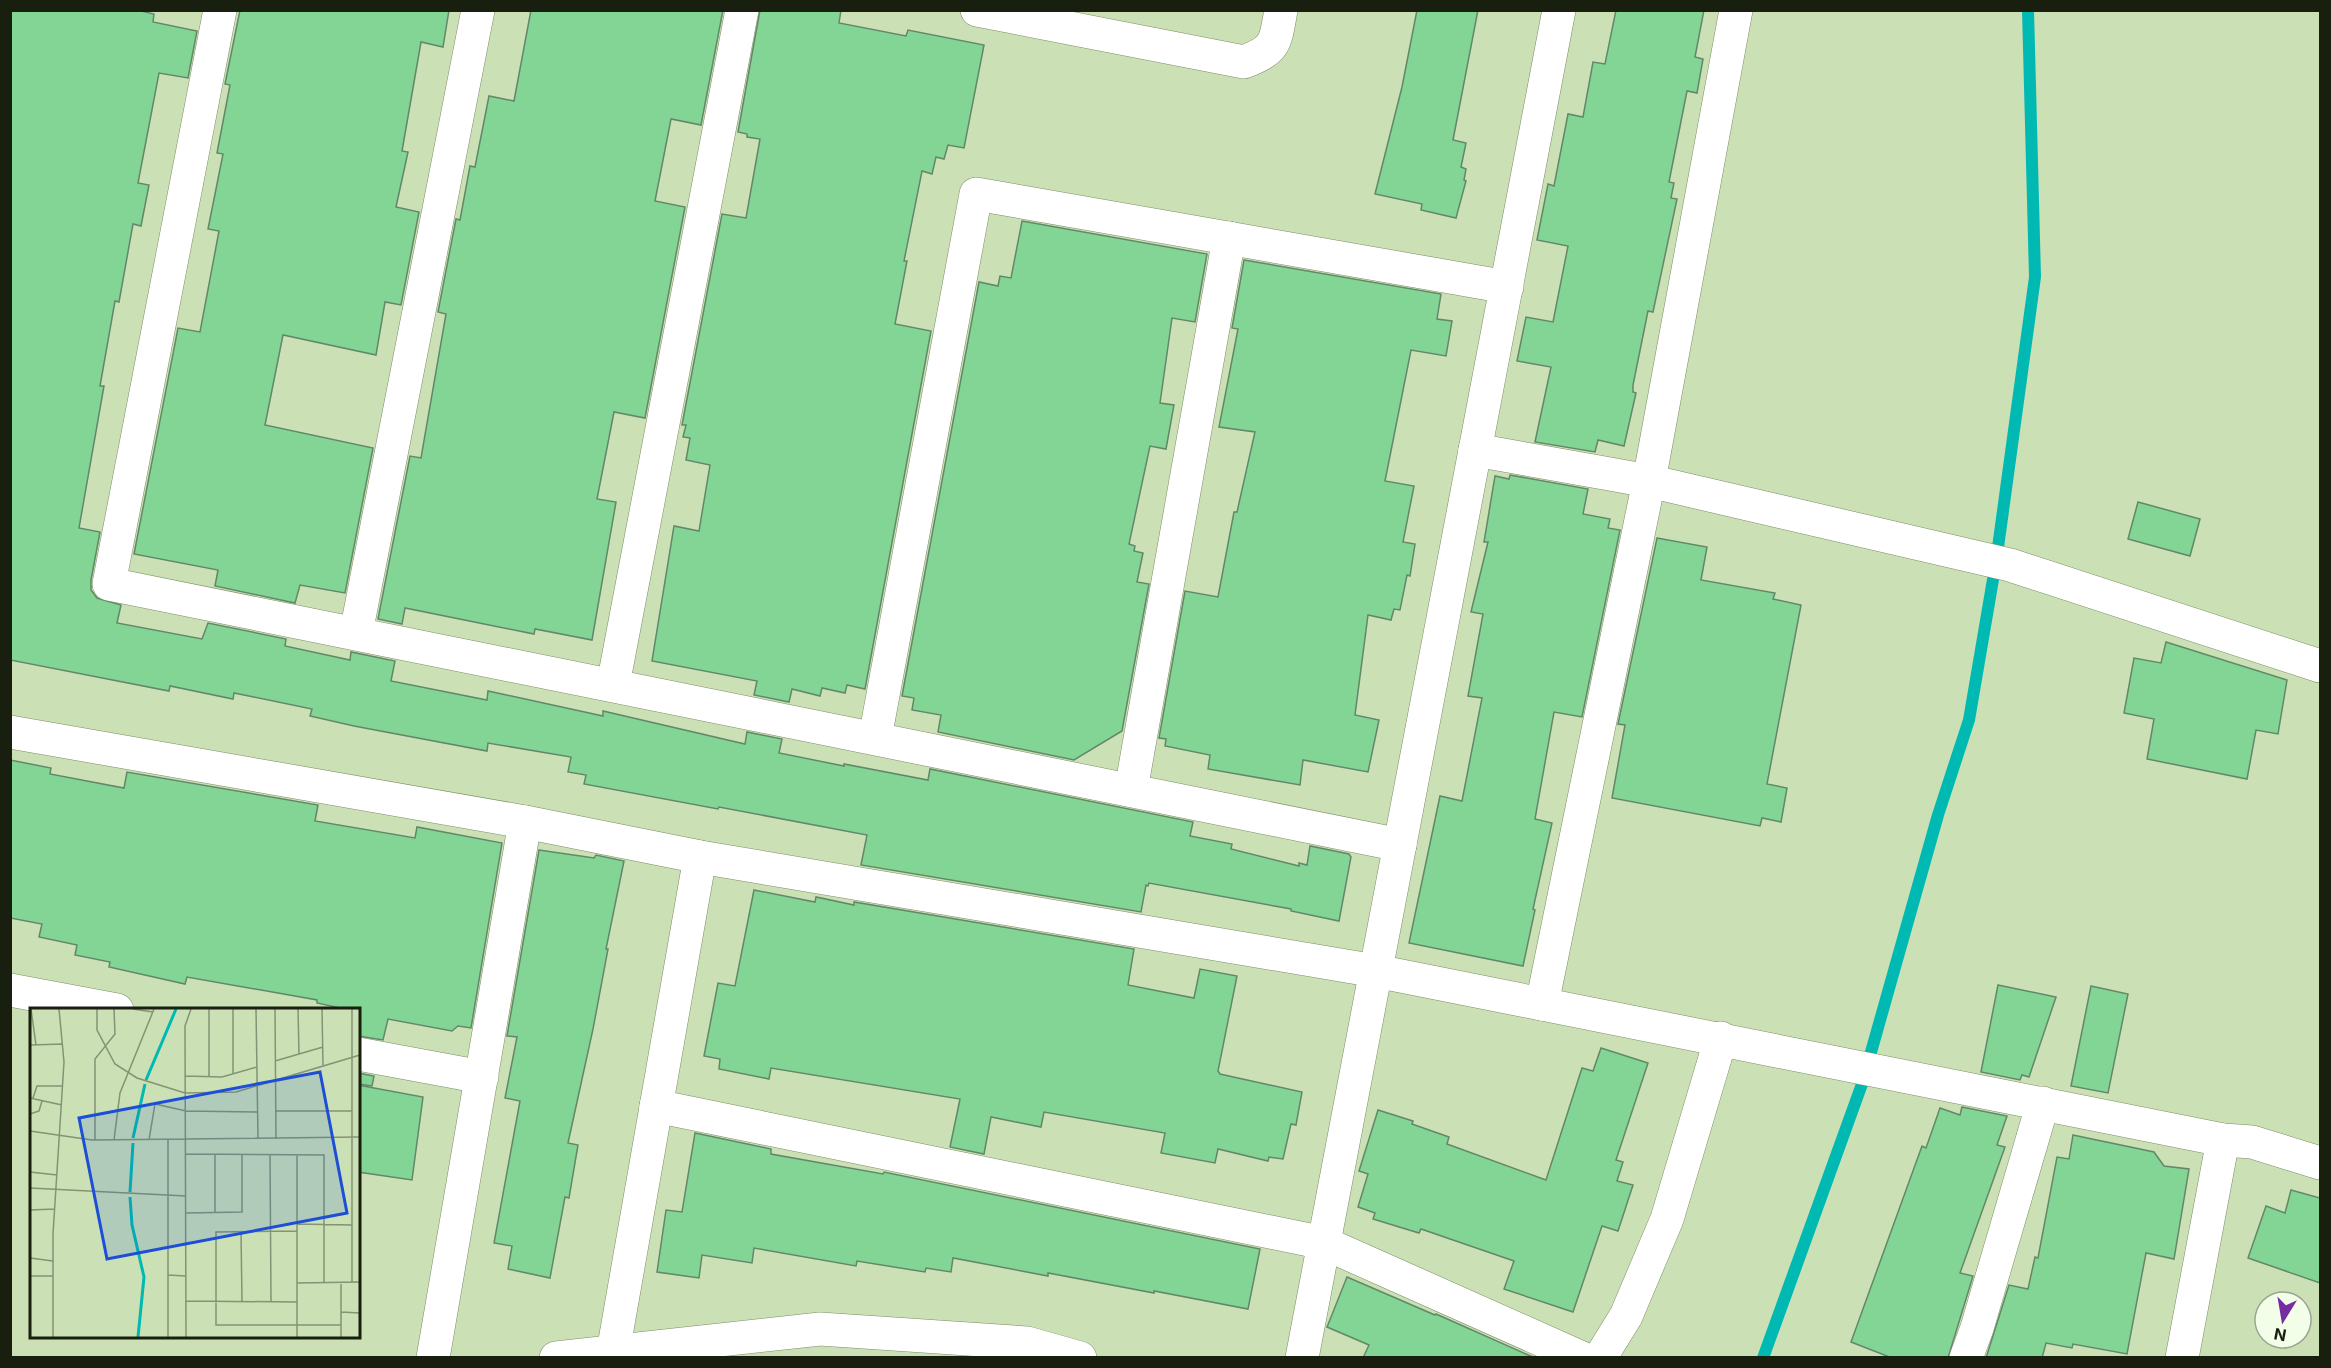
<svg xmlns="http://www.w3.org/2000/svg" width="2331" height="1368" font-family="Inter,sans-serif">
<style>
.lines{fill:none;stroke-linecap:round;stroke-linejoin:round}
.stream{stroke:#00b9b2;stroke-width:12}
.building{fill:#82d594;stroke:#628869;stroke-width:1.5}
.minor-casing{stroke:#7a8e65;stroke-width:34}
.minor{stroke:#fff;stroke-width:33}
.inset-river{fill:none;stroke:#00b9b2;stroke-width:3}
.inset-road{fill:none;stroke:#839373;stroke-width:1.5}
.view{fill:#1d4ed8;fill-opacity:0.15;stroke:#1d4ed8;stroke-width:3}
.inset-edge{fill:none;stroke:#181f0f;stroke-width:3}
</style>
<rect width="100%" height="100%" fill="#cbe1b5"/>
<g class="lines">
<path class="stream" d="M1763,1358L1862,1084L1938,815L1969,720L1996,562L2035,277L2028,10"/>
</g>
<g class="building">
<path d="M10,10H137L154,14L153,22L197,31L188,78L159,73L138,183L149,185L141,226L133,224L119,302L115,301L100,386H104L79,528L100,532L91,580V590L97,598L121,605L117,623L202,639L208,623L286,639L285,646L350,660L351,652L395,661L391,681L487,700L488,691L603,716V711L745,744L747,732L782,739L779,753L844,766V764L928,780L930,769L1193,822L1190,836L1232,844L1231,849L1299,866V863L1307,865L1310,846L1349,854L1351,857L1339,921L1291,911V909L1149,883L1148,886L1146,885L1141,912L861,865L867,835L719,807L718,809L584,784L586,775L568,772L571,757L488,743L487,751L354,726L310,716L312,709L234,693L233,699L170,686L169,691L10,660Z"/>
<path d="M240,10H449L443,47L421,42L402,151L408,152L396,207L419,212L401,305L385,302L376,355L283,335L265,425L373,448L345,593L300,585L295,603L215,586L218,570L134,554L178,328L200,332L219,231L208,229L223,154L217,153L230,85L225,84Z"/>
<path d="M531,10H723L701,125L671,119L655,201L685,207L645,418L614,412L597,499L616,502L592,640L535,629L534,634L405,608L402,624L378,619L410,456L421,458L446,314L438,312L456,219L460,220L470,166L475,167L489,96L514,101Z"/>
<path d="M760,10H841L839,23L906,36L908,30L984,45L964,148L948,145L944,159L936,157L932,174L922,171L904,261H907L895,324L931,331L865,689L847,685L845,693L822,688L820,696L792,689L789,702L754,695L757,681L652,661L674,526L699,531L710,465L686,460L690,438L683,437L686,425H682L722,214L746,218L760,139L747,137V134L738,132Z"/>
<path d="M1417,10H1478L1453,140L1466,143L1461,167L1466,169L1464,180L1466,181L1456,218L1421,210L1422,204L1375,194L1402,87Z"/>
<path d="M1616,10H1704L1695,57L1703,59L1697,93L1687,91L1669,182L1674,183L1671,198L1677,199L1653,312L1648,311L1633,385V392L1636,393L1624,446L1598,440L1595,452L1535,442L1551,367L1517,361L1526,317L1553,322L1568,246L1537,240L1548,184L1554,186L1568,114L1583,117L1593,62L1605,64Z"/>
<path d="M1022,221L1207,254L1195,322L1172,318L1160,403L1174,405L1166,449L1150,446L1129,544L1135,546L1134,551L1143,553L1137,582L1149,584L1122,731L1074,760L938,732L941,715L912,710L914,698L902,696L979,282L998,286L1000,276L1011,278Z"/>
<path d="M1244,260L1441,294L1437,319L1452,321L1446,356L1411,350L1385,481L1414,486L1403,542L1415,544L1410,576L1407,575L1400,610L1394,609L1391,620L1368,615L1355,715L1379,720L1368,772L1303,760L1300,785L1208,769L1210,755L1165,746L1166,739L1159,738L1185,591L1218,597L1234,512H1237L1255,432L1219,427L1238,329L1232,328Z"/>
<path d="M1510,475L1588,489L1583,514L1610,519L1608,528L1620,530L1582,717L1554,712L1535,819L1552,823L1533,909L1535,910L1523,966L1409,943L1440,796L1462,801L1482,698L1468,696L1483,614L1471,612L1488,542H1484L1495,476L1509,479Z"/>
<path d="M2138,502L2200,519L2190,556L2128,539Z"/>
<path d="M1657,538L1707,547L1701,580L1775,593L1773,599L1801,605L1767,784L1787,788L1781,822L1762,818L1760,826L1612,798L1625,725L1618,724Z"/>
<path d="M2166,642L2287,680L2278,734L2256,730L2247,779L2147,759L2154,719L2124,713L2134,658L2161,663Z"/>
<path d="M10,760L51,768L50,774L124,788L127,772L318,805L315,821L415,838L417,827L502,843L471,1028L458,1026L452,1031L388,1019L383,1040L358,1036V1010H349L317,1003V1000L187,977L185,984L109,967L110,962L75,955L77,945L39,937L42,924L10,918Z"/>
<path d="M539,850L594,858L596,855L624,861L606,949H608L593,1029L568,1143L578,1145L569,1198L565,1197L550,1278L508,1269L512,1246L494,1243L520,1101L505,1098L517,1037L507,1036Z"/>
<path d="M754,890L815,902L816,897L854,905V902L1134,949L1128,985L1194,998L1200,969L1237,976L1218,1071L1220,1074L1302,1092L1296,1125L1291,1124L1283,1159L1269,1157L1268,1161L1218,1149L1215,1163L1161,1153L1165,1133L1044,1112L1041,1127L991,1117L984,1154L950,1147L960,1099L771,1068L769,1079L719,1069L720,1059L704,1056L718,983L735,986Z"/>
<path d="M1998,985L2056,997L2029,1077L2022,1075L2020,1080L1981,1072Z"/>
<path d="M2091,986L2128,994L2108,1093L2071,1086Z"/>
<path d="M1601,1048L1648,1063L1616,1160L1623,1162L1617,1181L1633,1185L1618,1231L1602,1226L1573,1312L1504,1289L1514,1261L1421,1229L1419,1233L1373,1219L1375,1213L1358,1207L1368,1174L1359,1171L1378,1110L1413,1121L1412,1124L1449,1137L1447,1144L1546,1180L1582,1068L1593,1071Z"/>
<path d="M358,1073L374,1076L372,1086L358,1084Z"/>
<path d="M358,1085L423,1097L412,1180L358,1172Z"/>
<path d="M1962,1107L2007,1116L1997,1145L2005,1147L1960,1273L1973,1276L1948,1358H1892L1851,1342L1922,1146L1926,1148L1940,1108L1960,1115Z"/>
<path d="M695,1133L771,1149V1154L883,1174L884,1172L1260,1249L1248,1309L1154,1291V1293L1048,1273V1276L953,1258L951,1272L926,1268L925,1272L857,1261L856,1266L754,1248L752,1263L702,1255L699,1278L657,1272L666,1210L682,1212Z"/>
<path d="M2073,1135L2154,1152L2164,1166L2189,1169L2174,1259L2146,1253L2127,1354L2073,1344L2072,1348L2046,1343L2042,1358H1986L2009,1285L2028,1289L2035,1257L2038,1258L2057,1157L2069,1159Z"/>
<path d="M2291,1190L2320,1198V1283L2248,1258L2266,1206L2285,1213Z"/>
<path d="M1347,1277L1435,1315L1436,1314L1535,1358H1363L1369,1345L1327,1327Z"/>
</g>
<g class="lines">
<g class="minor-casing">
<g id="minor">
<path d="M220,10L109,584L1400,845"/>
<path d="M977,10L1244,62C1277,49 1275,43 1281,10"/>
<path d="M1475,450L1649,481L2010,565L2320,666"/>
<path d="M356,633L478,10"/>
<path d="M613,685L742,10"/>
<path d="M10,732L525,822L700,857L1376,971L2223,1140L2252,1142L2320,1163"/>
<path d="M875,738L976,194L1507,287"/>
<path d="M1131,790L1229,238"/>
<path d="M10,990L117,1010"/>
<path d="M1542,1004L1649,481L1736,10"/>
<path d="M358,1054L482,1077"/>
<path d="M656,1106L1324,1243L1582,1358"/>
<path d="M433,1358L525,822"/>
<path d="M556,1358L820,1329L1027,1343L1080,1358"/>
<path d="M612,1358L700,857"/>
<path d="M1302,1358L1559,10"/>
<path d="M1600,1358L1626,1316L1667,1219L1721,1038"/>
<path d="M1966,1358L1977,1328L2043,1103"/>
<path d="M2182,1358L2223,1140"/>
</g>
</g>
<use href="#minor" class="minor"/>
</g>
<g transform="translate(30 1008)">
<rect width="330" height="330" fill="#cbe1b5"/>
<path class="inset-river" d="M116,72L146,1M103,130L115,76M100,184L103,135M100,189L102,217L114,269L108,329"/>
<path class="inset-road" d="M1,1L6,37M67,1V22L85,56L107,70L155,85L206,84L330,47M103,1L123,4M203,1V66M226,1L228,130M245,1L246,131M268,1L269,46M292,1L293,57M322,1V274M0,37L33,36M245,53L293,39M155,68L192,69L227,59M179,69V1M0,90L32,97M3,90L7,78H33M246,103H322M0,106L9,103L12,93M0,123L62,132L330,129M65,132V51L85,26L84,1M84,132L90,85L124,1M119,132L125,96L156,103L227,104M138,132V329M156,146L294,147V275M185,146V205M240,146L241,294M0,164L27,167M0,180L156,188M0,202L25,201M156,205L212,204V146M267,216L322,217M211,223L212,294M267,223L186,224V317H311M0,250L23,253M138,267L156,268M0,268H23M267,275L330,274M156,293L267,294M311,304L330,305M23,329V226L34,54L29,1M156,329L155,18L161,1M267,329V147M311,329V276"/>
<path class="view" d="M290,64L317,205L77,251L49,110Z"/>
<rect width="330" height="330" class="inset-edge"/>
</g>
<rect width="2331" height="1368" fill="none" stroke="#181f0f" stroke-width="24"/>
<g transform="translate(2283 1320) rotate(191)"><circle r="28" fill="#f2fee8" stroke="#9ba591" stroke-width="1.5"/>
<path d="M0-4.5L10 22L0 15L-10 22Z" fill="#752da0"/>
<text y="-9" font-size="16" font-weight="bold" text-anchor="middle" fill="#181f0f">N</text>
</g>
</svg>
